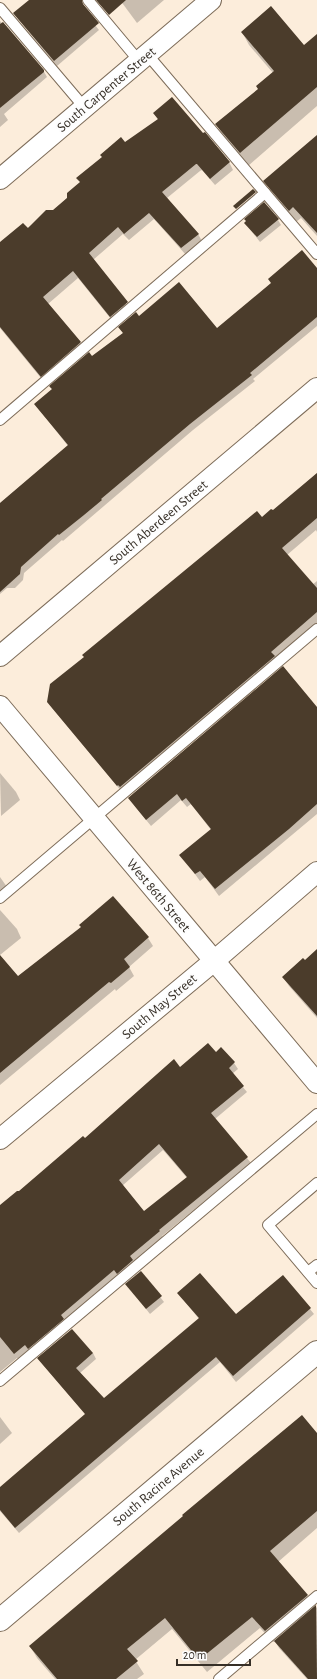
<svg xmlns="http://www.w3.org/2000/svg" width="317" height="1679" font-family="'Alegreya Sans',sans-serif">
<style>
.shadow{fill:#0003;fill-rule:evenodd}
.building{fill:#4b3c2b;fill-rule:evenodd}
.lines{fill:none;stroke-linecap:round;stroke-linejoin:round}
.lane-casing{stroke:#7d6c59;stroke-width:12}
.street-casing{stroke:#7d6c59;stroke-width:22}
.secondary-casing{stroke:#7d6c59;stroke-width:24}
.lane{stroke:#fff;stroke-width:10}
.street{stroke:#fff;stroke-width:20}
.secondary{stroke:#fff;stroke-width:22}
.labels{text-anchor:middle;stroke-width:4;stroke-linejoin:round;paint-order:stroke}
.street-label{font-size:14px;fill:#362f27;stroke:#fdfdfd}
</style>
<rect width="100%" height="100%" fill="#fceddb"/>
<g class="shadow">
<path d="M31,0H75L99,30L57,66L14,14Z"/>
<path d="M120,0H164L137,23Z"/>
<path d="M0,21L43,70L47,77L4,114L8,120L0,127Z"/>
<path d="M242,32L304,46L317,37V106L248,166L224,137L216,124L259,89L273,73L249,45Z"/>
<path d="M154,113L203,135L229,162L233,170L215,185L202,170L200,171L167,198L198,234L202,241L186,255L154,219L129,240L123,234L93,260L131,310L115,324L78,278L48,304L80,343L84,350L45,383L0,328V246L53,211L125,144L158,120Z"/>
<path d="M317,136V236L301,218L296,222L272,193L265,181Z"/>
<path d="M278,220L281,225L260,242L249,228Z"/>
<path d="M317,269V326L253,379L255,381L193,430L63,541L62,540L24,573L23,580L15,588H7L0,594V503L68,446L35,404L53,390L50,387L123,333L120,327L139,317L217,329Z"/>
<path d="M317,473V532L316,530L287,555L312,585L317,581V623L122,792L53,709L48,702L262,518L273,512Z"/>
<path d="M317,708V814L219,896L205,877L200,881L181,855L211,830L191,804L187,807L181,800L151,826L134,805Z"/>
<path d="M0,773L16,792L20,800L1,816Z"/>
<path d="M0,877L7,887L0,893Z"/>
<path d="M0,910L17,929L21,938L0,955Z"/>
<path d="M82,928L148,938L153,946L129,967L134,976L116,991L115,989L0,1085V956L18,977Z"/>
<path d="M317,951V1018L289,986L283,977Z"/>
<path d="M221,1048L234,1063L238,1069L232,1074L247,1092L215,1119L251,1163L162,1236L163,1238L133,1262L136,1267L121,1279L118,1275L64,1321L32,1354L29,1350L18,1359L17,1358L0,1372V1211L20,1192L84,1139L180,1068L216,1053ZM163,1150L187,1178L144,1213L122,1186Z"/>
<path d="M141,1272L164,1302L150,1314L130,1289Z"/>
<path d="M283,1276L314,1314L236,1382L220,1362L19,1533L0,1511V1488L86,1415L38,1359L93,1353L96,1359L80,1373L104,1400L199,1319L178,1293L236,1316Z"/>
<path d="M0,1417L12,1433L0,1444Z"/>
<path d="M317,1434V1528L278,1562L307,1596L314,1608L316,1607L317,1608V1679H307L279,1648L275,1641L273,1642L260,1628L207,1672L172,1629L135,1660L144,1674L137,1679H55L37,1658L30,1646Z"/>
</g>
<g class="building">
<path d="M29,0H82L83,4L99,23L54,61L13,13Z"/>
<path d="M96,0H126L109,15Z"/>
<path d="M271,6L304,45L317,34V87L240,153L215,124L258,89L256,86L274,71L241,32Z"/>
<path d="M3,22L44,70V72L0,108V24Z"/>
<path d="M172,97L203,133L205,132L230,162L210,179L197,164H196L162,192L199,234L181,248L149,213L124,234L118,227L89,253L128,302L110,317L73,271L43,297L81,342L41,377L0,327V242L23,223L28,228L46,210H53L67,198V193L80,182L76,178L102,157L100,155L121,137L125,142L158,119L153,113Z"/>
<path d="M317,135V233L293,207L289,211L263,181Z"/>
<path d="M253,189L256,192L236,209L233,206Z"/>
<path d="M264,202L279,219L257,237L244,223L246,221L244,219Z"/>
<path d="M302,250L317,268V317L250,373L252,375L190,424L101,499L102,500L84,515L59,535L58,534L21,567L20,574L0,592V503L68,445L34,404L52,389L49,386L89,352L92,356L123,333L118,327L136,312L139,316L179,282L217,328L271,283L268,279Z"/>
<path d="M317,473V518L282,548L317,588V612L271,652L275,656L120,787L118,785L117,786L47,702L50,684L84,657L82,655L99,641L257,511L262,517L271,509L273,510Z"/>
<path d="M283,666L317,707V804L289,829L215,889L200,871L195,874L179,855L211,829L186,798L182,801L177,794L146,820L128,798Z"/>
<path d="M113,896L149,937L124,959L130,967L111,983L109,982L0,1073V955L18,976L81,927L79,925Z"/>
<path d="M317,949V1016L282,977L303,958L305,960Z"/>
<path d="M208,1043L216,1052L221,1047L235,1062L229,1068L244,1086L211,1113L248,1157L159,1230L160,1231L130,1256L133,1260L117,1274L114,1270L61,1315L64,1319L28,1349L25,1345L14,1354L0,1337V1205L17,1191H19L83,1136L85,1138L174,1059L180,1067ZM159,1144L187,1177L144,1211L119,1180Z"/>
<path d="M141,1271L162,1296L146,1309L125,1284Z"/>
<path d="M200,1273L236,1314L283,1275L311,1308L233,1376L216,1357L15,1528L0,1510V1487L85,1414L37,1358L72,1329L93,1353L76,1368L104,1398L199,1318L177,1293Z"/>
<path d="M302,1415L317,1433V1511L270,1551L308,1595L265,1631L252,1617L199,1660L165,1618L127,1649L138,1661L116,1679H57L29,1646L183,1516L182,1515Z"/>
<path d="M316,1605L317,1679H308L274,1641Z"/>
</g>
<g class="lines">
<g class="lane-casing">
<g id="lane">
<path d="M88,0L139,61"/>
<path d="M0,8L84,107"/>
<path d="M147,54L317,254"/>
<path d="M0,420L265,193"/>
<path d="M0,898L317,629"/>
<path d="M317,1183L268,1225L317,1283"/>
<path d="M308,1272L317,1265"/>
<path d="M0,1381L317,1114"/>
<path d="M219,1679L317,1596"/>
</g>
</g>
<g class="street-casing">
<g id="street">
<path d="M0,179L211,0"/>
<path d="M0,656L317,388"/>
<path d="M0,706L317,1083"/>
<path d="M0,1139L214,961L317,872"/>
</g>
</g>
<g class="secondary-casing">
<path id="secondary" d="M0,1620L317,1352"/>
</g>
<use href="#lane" class="lane"/>
<use href="#street" class="street"/>
<use href="#secondary" class="secondary"/>
</g>
<g class="labels">
<g class="street-label">
<text transform="translate(106 89) rotate(-40)" y="5">South Carpenter Street</text>
<text transform="translate(158 522) rotate(-40)" y="5">South Aberdeen Street</text>
<text transform="translate(159 895) rotate(50)" y="5">West 86th Street</text>
<text transform="translate(159 1006) rotate(-40)" y="5">South May Street</text>
<text transform="translate(158 1486) rotate(-40)" y="5">South Racine Avenue</text>
</g>
</g>
<path d="M177 1659v6h73v-6" fill="none" stroke="#362f27" stroke-width="2"/>
<text x="183" y="1659" font-size="12" fill="#362f27" stroke="#fdfdfd" stroke-width="3" paint-order="stroke">20 m</text>
</svg>
